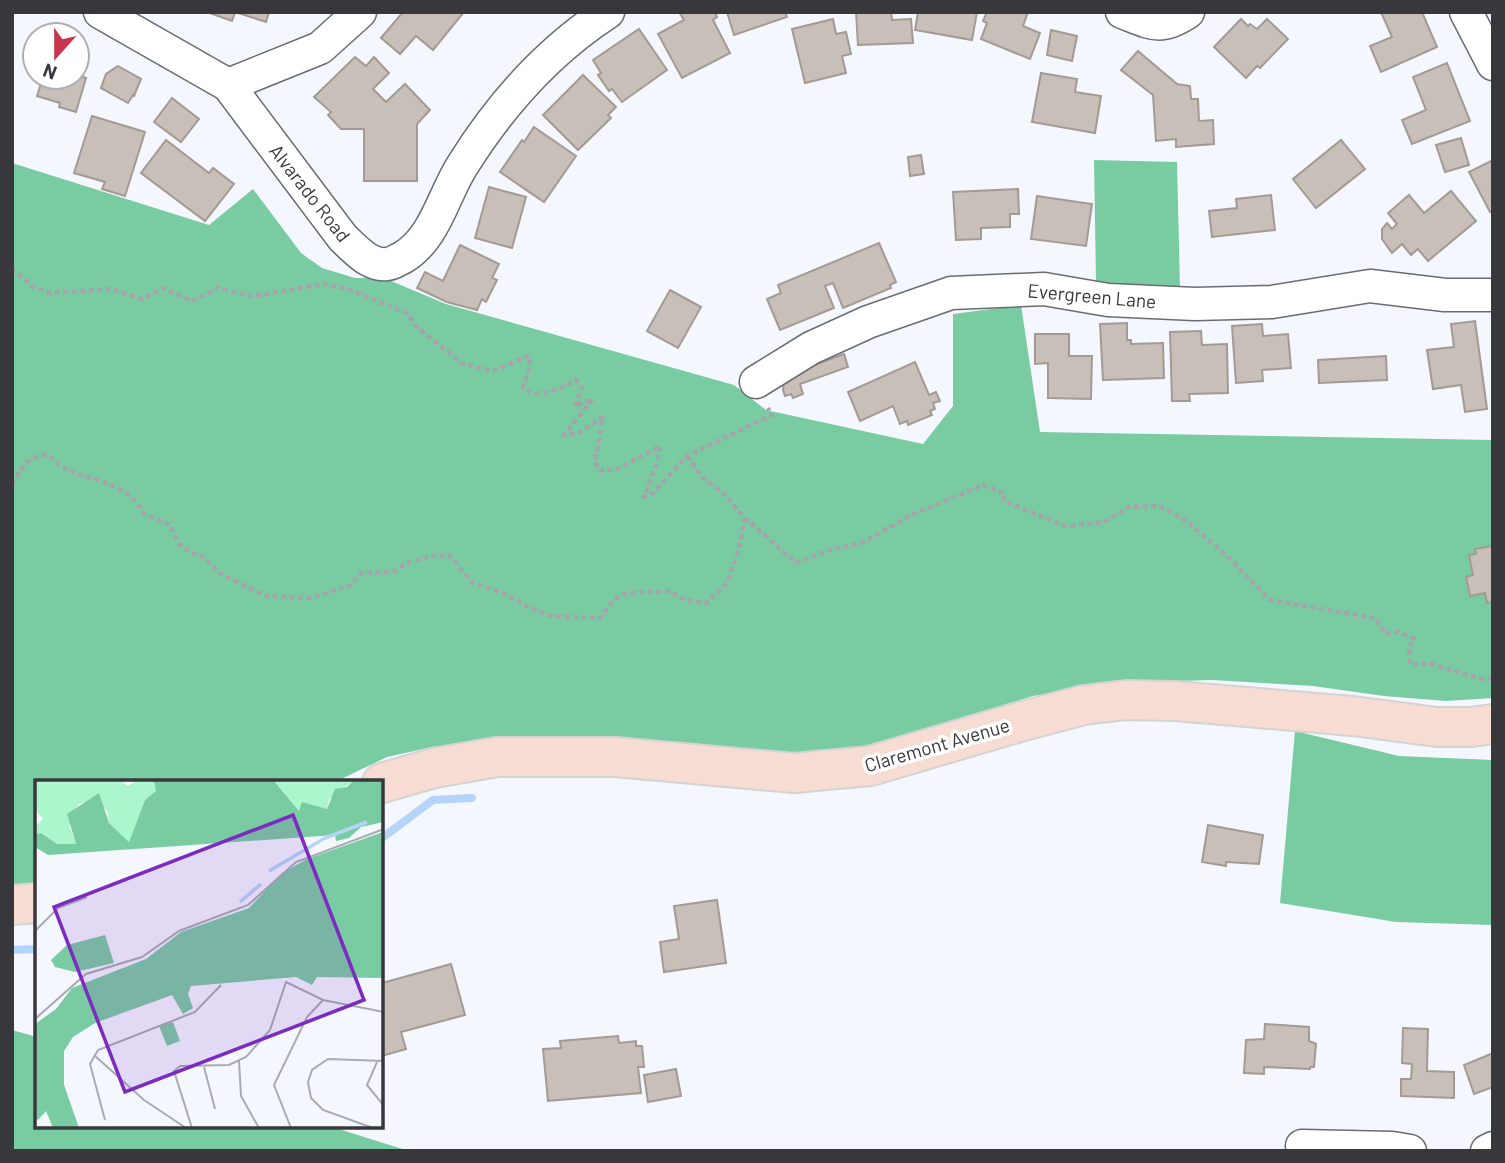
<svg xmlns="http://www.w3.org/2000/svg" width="1505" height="1163" font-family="Barlow,sans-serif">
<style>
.forest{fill:#79cca1}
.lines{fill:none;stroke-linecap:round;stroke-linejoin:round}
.stream{stroke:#b4d5f9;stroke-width:8}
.building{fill:#c8bfb9;stroke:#a29a93;stroke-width:2}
.minor-casing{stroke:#6a6c75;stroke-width:35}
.major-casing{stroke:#d3d3d4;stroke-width:42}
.path{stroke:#a4a5ab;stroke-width:4.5;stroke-dasharray:5 3.5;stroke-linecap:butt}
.minor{stroke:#fff;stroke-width:32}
.major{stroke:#f7dcd3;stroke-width:38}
.labels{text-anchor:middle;stroke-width:7;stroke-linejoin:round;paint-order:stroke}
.street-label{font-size:19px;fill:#38383c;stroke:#fff}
.inset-river{fill:none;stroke:#b4d5f9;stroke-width:3.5}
.inset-road{fill:none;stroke:#a9abb1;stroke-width:2}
.view{fill:#7b2cbf;fill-opacity:0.15;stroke:#7b2cbf;stroke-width:3.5}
.inset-edge{fill:none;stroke:#38383c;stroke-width:3.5}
</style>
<rect width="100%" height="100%" fill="#f5f7ff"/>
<g class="forest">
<path d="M1094,160L1177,162L1180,288L1096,283Z"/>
<path d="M12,163L209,225L253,189L301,253L322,268L355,278H384L446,304L734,385L766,410L923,444L953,406V314L1021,305L1040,432L1493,440V698L1446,701L1384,696L1313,686L1212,680L1110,683L1033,696L948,722L862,757L497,745L437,746L387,757L337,781L37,782V889L12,892Z"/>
<path d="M1295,731L1399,756L1493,760V925L1396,922L1280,903Z"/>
<path d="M12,1030L37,1037V1126H329L409,1151H12Z"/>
</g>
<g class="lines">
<g class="stream">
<path d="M382,838L433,800L472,798"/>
<path d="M12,950L37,949"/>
</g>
</g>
<g class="building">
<path d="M207,12H235L232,21Z"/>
<path d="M235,12H269L266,22Z"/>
<path d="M403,12H464L433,50L416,36L400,54L381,38Z"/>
<path d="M679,12H715L717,17L713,20L730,53L682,78L658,34L684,20Z"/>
<path d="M727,12H785L787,17L734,35Z"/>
<path d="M856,12H891L892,20L911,19L913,43L858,45Z"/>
<path d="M918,12H977L972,40L915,30Z"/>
<path d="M987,12H1028L1023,26L1040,33L1030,59L981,39L987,23L983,21Z"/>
<path d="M1381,12H1422L1437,47L1381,72L1370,46L1392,37Z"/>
<path d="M833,19L836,34L846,32L851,54L842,56L846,73L805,83L792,29Z"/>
<path d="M1241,19L1248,26L1250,24L1257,29L1267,19L1288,39L1260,68L1257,66L1246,78L1214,47Z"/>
<path d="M639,29L667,70L622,102L612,89L609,91L598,75L601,73L593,60Z"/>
<path d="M1051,30L1077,36L1072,61L1047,55Z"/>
<path d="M1138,51L1177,84L1190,86L1191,99H1198L1199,121L1213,120L1214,144L1176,147V139L1156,141L1153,95L1121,70Z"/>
<path d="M355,57L366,66L374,57L389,73L373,89L386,102L405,84L430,110L417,124V181H364V129H341L328,115L331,112L314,97Z"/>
<path d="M1447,63L1470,121L1412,144L1402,120L1426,110L1413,77Z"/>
<path d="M118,66L141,79L134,96L133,95L128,103L101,88L106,74Z"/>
<path d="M1041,73L1077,79L1075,92L1101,96L1095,133L1032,122Z"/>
<path d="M77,75L86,78L76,112L59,107L60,103L37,96L43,77H77Z"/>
<path d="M583,75L616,107L608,115L611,118L578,150L543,115Z"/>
<path d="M172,98L199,119L181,142L154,122Z"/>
<path d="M92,116L145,132L125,196L102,189L105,182L74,173Z"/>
<path d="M534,127L576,156L544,202L500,172L522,140L524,142Z"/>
<path d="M1461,138L1469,165L1445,172L1436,145Z"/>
<path d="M166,140L209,173L213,168L234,184L205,221L141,173Z"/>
<path d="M1341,140L1365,169L1316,208L1293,179Z"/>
<path d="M921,155L924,174L910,176L908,157Z"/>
<path d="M1493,160V211L1490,212L1469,172Z"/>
<path d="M489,187L526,197L512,248L475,238Z"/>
<path d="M1018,189L1019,214H1010V227L981,228V239L956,240L953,192Z"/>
<path d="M1451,191L1476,221L1428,261L1418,249L1411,255L1402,244L1392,253L1382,239V229L1387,223L1392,229L1397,224L1388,213L1409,195L1424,213Z"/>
<path d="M1271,195L1275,230L1212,237L1209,211L1237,208L1236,199Z"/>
<path d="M1037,196L1092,204L1086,246L1031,239Z"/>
<path d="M879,243L896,282L890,285L891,288L843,308L833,283L825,286L834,308L780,330L767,299L781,293L778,285Z"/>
<path d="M460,245L499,264L492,278L497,280L486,302L482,299L477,310L447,302L417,288L425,272L443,281Z"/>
<path d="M670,290L701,307L678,348L647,331Z"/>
<path d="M1475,321L1487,409L1465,412L1461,385L1433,389L1427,350L1454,347L1451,324Z"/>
<path d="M1127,323V340H1131V344L1163,343L1164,378L1103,380L1100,324Z"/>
<path d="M1262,324L1263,336L1288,334L1291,368L1262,370L1263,381L1236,383L1232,326Z"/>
<path d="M1201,331L1202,345L1227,344L1228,393L1189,394L1190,401H1172L1170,332Z"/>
<path d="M1035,334H1069V356H1092L1091,399L1048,398V363L1035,364Z"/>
<path d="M844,354L848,367L800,384L803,394L793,398L791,394L785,396L783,390L784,379L796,376L795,372Z"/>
<path d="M1386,356L1387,380L1319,383L1318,360Z"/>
<path d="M915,362L929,395L936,392L940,401L933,403L935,409L930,411L932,415L908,425L907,421L900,424L893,406L860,421L848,392Z"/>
<path d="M1493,546V602L1487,603L1485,593L1470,596L1466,577L1473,575L1469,555L1476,554L1475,549Z"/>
<path d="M1208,825L1263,835L1259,864L1226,862V866L1202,862Z"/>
<path d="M717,900L726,963L664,972L660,942L679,939L674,906Z"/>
<path d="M451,964L465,1015L401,1032L406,1049L382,1056V983Z"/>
<path d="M1265,1024L1309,1027V1041L1316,1044L1314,1067H1310V1069L1264,1067V1074L1244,1073L1246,1040L1264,1039Z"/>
<path d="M1403,1028L1428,1029L1427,1071L1454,1072V1098L1401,1096V1079H1411L1412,1064L1402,1063Z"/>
<path d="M618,1036L619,1043L636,1041V1046H642L644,1067H638L641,1093L548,1101L543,1049L561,1048L560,1041Z"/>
<path d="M1493,1053V1087L1474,1094L1464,1065Z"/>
<path d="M676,1069L681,1096L648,1102L644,1075Z"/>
</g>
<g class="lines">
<g class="minor-casing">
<g id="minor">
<path d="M100,12L228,85L343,238C355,249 369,266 387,264C392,264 397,260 402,258C435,239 443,196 462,166C500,105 548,51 608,12"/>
<path d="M1122,12C1151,23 1160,31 1188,12"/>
<path d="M1466,12L1493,64"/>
<path d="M228,85L320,48L360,12"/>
<path d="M756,382L811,348L868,322L951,293L1044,289L1108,300L1195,304L1272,302L1370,286L1445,295H1493"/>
<path d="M1302,1146L1392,1148L1410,1151"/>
<path d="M1487,1151L1493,1148"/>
</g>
</g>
<g class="major-casing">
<g id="major">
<path d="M382,783L434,768L497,757H615L794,773L870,766L1023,721L1084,705L1126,700L1175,701L1353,716L1437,727H1471L1493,724"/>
<path d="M12,905L37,903"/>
</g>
</g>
<g class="path">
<path d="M12,268L32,286L50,293L111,289L142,299L163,288L192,301L218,288L252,296L325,284L350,290L406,313L417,327L462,363L492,371L529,356L530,366L523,388C539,400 560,389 576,380L582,388L575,406L593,399L564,435L577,434L603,417L595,463L600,471L618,469L660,446L657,462L644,497L653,493L687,456L772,415L768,408"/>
<path d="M687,456L703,478L722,492L745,518L796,563L829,550L862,543L909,516L983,485L1004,493V501L1065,526L1104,522L1129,507L1160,506L1186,521L1226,555L1270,600L1375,618L1386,634L1398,632L1414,638L1409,647L1410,664H1431L1485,680L1493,678"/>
<path d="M12,484C21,471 26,457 43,455C53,454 54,462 61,466C88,482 128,480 144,514L169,524L179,544L190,552L202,556L221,574L266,596L311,598L351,585L361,573L392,572L410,562L431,556L449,555L473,583L503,593L530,608L551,616L600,618C604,613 609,605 614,600C628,588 653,594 669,591L685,600L706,603L727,583L738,552L745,519"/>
</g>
<use href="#minor" class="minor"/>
<use href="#major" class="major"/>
</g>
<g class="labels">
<g class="street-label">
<text transform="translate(310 193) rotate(52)" y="7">Alvarado Road</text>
<text transform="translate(1092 296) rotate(5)" y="7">Evergreen Lane</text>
<text transform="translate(937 745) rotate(-16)" y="7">Claremont Avenue</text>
</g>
</g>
<g transform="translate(35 780)">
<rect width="348" height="348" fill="#f5f7ff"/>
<path d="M0,1H86L93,6L101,1H119L121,11L110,20L94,62L74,43L72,30L56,21L43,24L34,46L41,64H22L6,54L0,55V47L8,39L0,29ZM239,1H318L294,19L292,29L267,23L265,32Z" fill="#abf6cd"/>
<path d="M119,1H239L264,31L267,22L292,29L300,9L312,7L318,1H348V42L326,47L314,58L301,61L300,55L13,75L0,67V55L6,53L22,64H41L32,34L64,13L74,43L94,62L110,20L121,11ZM348,52V198L282,197L277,205L261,197L156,206L153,214L158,228L148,234L137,215L60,243L38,257L29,271V305L44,348H18L11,331L3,340L0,338V244L21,229L37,208L111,179L146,152L214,128L247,93L272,79ZM70,155L79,183L40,192L20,187L16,180L32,165ZM138,242L145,261L132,266L124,246Z" fill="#79cca1"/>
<path class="inset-river" d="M234,91L290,58L332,42M205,122L226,104"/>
<path class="inset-road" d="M0,151L23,128L52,117M0,239L51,194L107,177L144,151L213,125L261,82L349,49M59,275L109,320L151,348M204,281L206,316L224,348M342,282L332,305L349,326M169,287L180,329M70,340L55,284L63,270L160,232L186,205M157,348L139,291L145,286L194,285L211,277L235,250L251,202L288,220L349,232M256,348L239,305L272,237L288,220M338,348L288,330L276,318L273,302L277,290L293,279L349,281"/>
<path class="view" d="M258,35L329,220L90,312L19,127Z"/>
<rect width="348" height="348" class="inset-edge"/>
</g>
<rect width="1505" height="1163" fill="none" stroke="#38383c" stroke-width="28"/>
<g transform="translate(56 56) rotate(201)"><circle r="33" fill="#ffffff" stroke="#afafb1" stroke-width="2"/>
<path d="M0-5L12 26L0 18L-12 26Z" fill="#c6364d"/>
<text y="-10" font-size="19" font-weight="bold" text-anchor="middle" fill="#38383c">N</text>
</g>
</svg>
